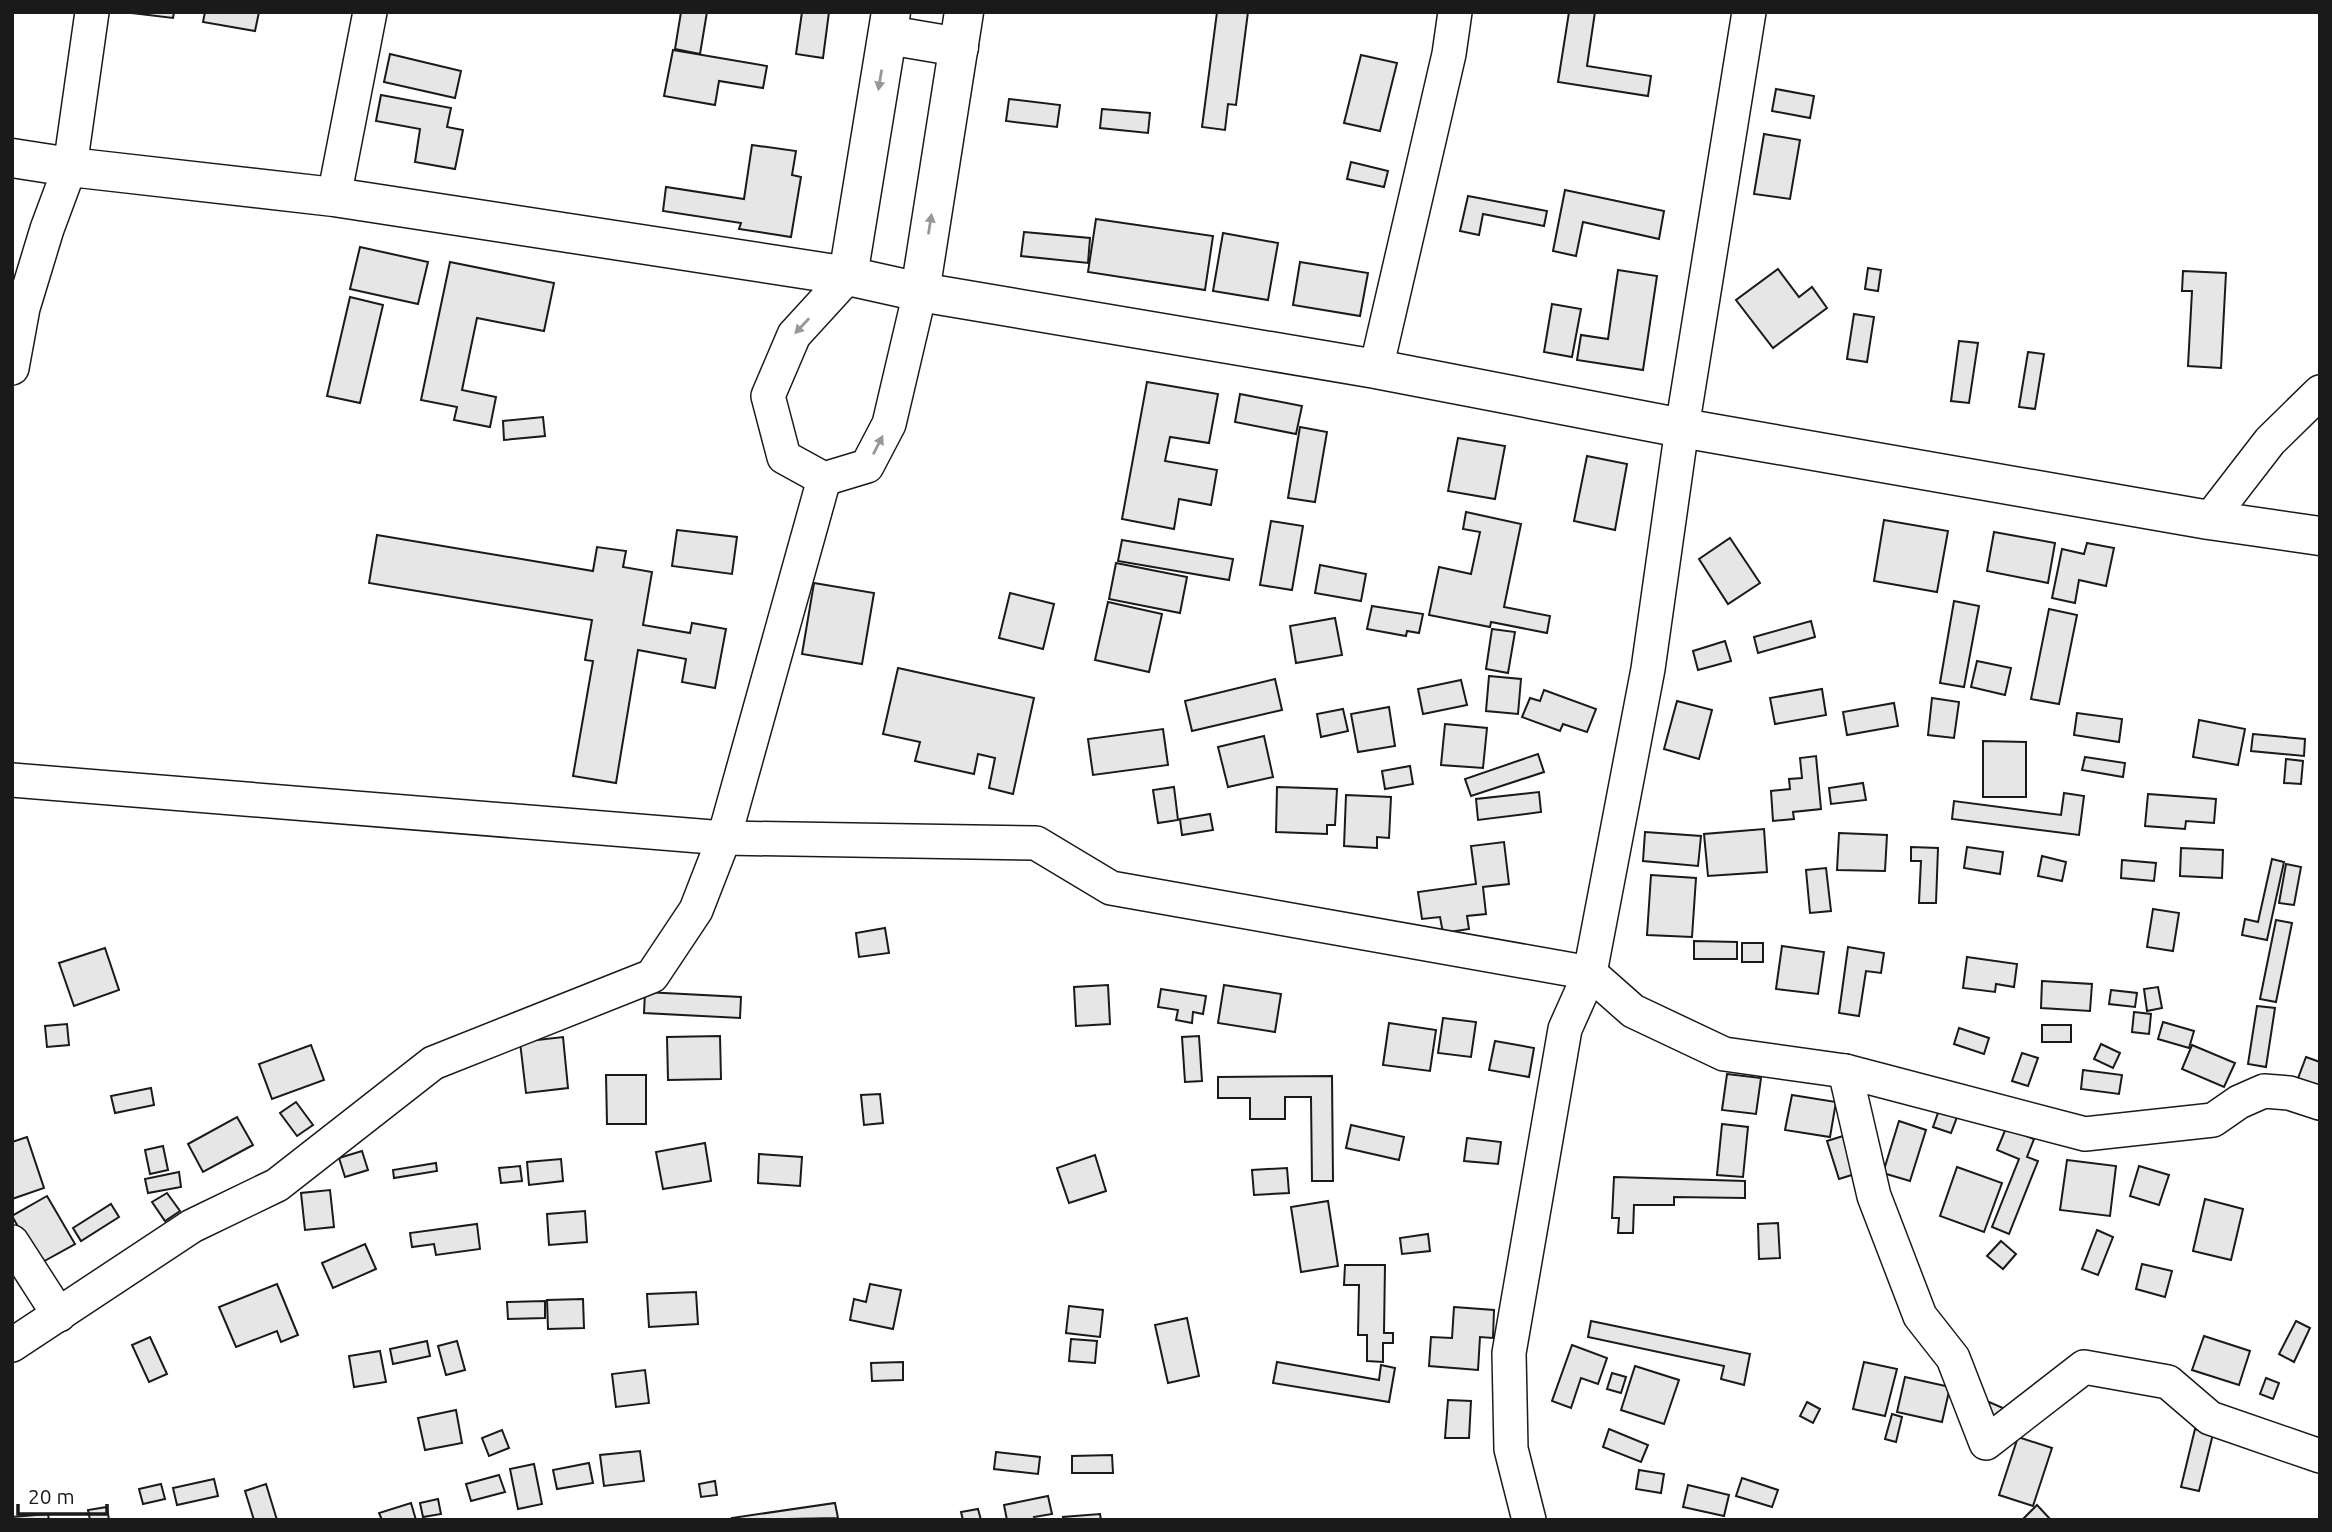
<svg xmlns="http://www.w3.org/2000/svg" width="2332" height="1532" font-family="Ubuntu,sans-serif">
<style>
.building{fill:#e6e6e6;stroke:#1a1a1a;stroke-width:2}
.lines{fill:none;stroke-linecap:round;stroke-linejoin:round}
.minor-casing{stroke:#1a1a1a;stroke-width:36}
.major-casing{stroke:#1a1a1a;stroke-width:41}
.minor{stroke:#fff;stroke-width:33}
.major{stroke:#fff;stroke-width:38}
.oneway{fill:#989898}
</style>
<rect width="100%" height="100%" fill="#fff"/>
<g class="building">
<path d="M123,12H174L173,18Z"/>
<path d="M205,12H259L255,31L203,22Z"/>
<path d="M681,12H707L700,54L675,49Z"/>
<path d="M802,12H829L823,58L796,54Z"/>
<path d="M1217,12H1248L1236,105L1228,104L1225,130L1202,127Z"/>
<path d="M1569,12H1595L1587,66L1651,76L1648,96L1558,82Z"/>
<path d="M673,50L767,66L763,88L719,81L715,105L664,96Z"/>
<path d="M390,54L461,71L455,98L384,82Z"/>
<path d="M1361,55L1397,63L1380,131L1344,123Z"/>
<path d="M1776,89L1814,96L1810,118L1772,111Z"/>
<path d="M381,95L451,108L447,127L463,130L455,169L415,162L420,129L376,121Z"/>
<path d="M1009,99L1060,105L1057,127L1006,121Z"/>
<path d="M1102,109L1150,113L1148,133L1100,128Z"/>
<path d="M1764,134L1800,140L1790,199L1754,194Z"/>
<path d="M752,145L796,151L792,175L801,177L791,237L739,229L741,223L663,211L666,187L744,199Z"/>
<path d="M1351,162L1388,171L1384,187L1347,179Z"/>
<path d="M1565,190L1664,211L1659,239L1583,222L1576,256L1553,251Z"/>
<path d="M1468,196L1547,211L1544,226L1483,214L1479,235L1460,231Z"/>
<path d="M1096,219L1213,236L1205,290L1088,272Z"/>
<path d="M1024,232L1090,238L1088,263L1021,256Z"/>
<path d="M1223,233L1278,243L1268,300L1213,291Z"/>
<path d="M360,247L428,262L418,304L350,289Z"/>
<path d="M450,262L554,283L544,331L477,318L462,390L496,397L490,427L454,420L457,407L421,400Z"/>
<path d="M1300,262L1368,273L1360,316L1293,305Z"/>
<path d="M1868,268L1881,270L1878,291L1865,289Z"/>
<path d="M1778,269L1799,297L1812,287L1827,308L1773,348L1736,300Z"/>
<path d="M1618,270L1657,276L1643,370L1577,360L1581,335L1608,339Z"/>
<path d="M2183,271L2226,273L2221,368L2188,366L2192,291H2182Z"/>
<path d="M350,297L383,305L360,403L327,396Z"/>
<path d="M1552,304L1581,309L1572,357L1544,352Z"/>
<path d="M1854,314L1874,317L1867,362L1847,359Z"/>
<path d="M1959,341L1978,343L1969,403L1951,401Z"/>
<path d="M2028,352L2044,354L2035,409L2019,407Z"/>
<path d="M1147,382L1218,394L1209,443L1170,437L1165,461L1217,470L1211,505L1179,499L1174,529L1122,519Z"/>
<path d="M1240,394L1302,406L1296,434L1235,422Z"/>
<path d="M543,417L545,436L504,440L503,421Z"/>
<path d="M1300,427L1327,432L1315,502L1288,498Z"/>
<path d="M1458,438L1505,446L1495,499L1448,491Z"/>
<path d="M1587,456L1627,464L1615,530L1574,521Z"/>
<path d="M1466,512L1521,524L1504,607L1550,616L1547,633L1491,622L1490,627L1429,615L1439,567L1471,574L1480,532L1463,529Z"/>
<path d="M1884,520L1948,531L1937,592L1874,581Z"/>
<path d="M1271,521L1303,526L1292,590L1260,585Z"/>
<path d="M677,530L737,537L732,574L672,566Z"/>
<path d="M1994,532L2055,543L2048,583L1987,571Z"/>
<path d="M377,535L593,571L597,547L626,551L623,567L652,572L643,625L690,633L692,623L726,629L715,688L682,682L686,659L638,650L616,783L573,776L593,661L585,660L592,620L369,583Z"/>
<path d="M1730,538L1760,583L1728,604L1699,559Z"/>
<path d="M1122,540L1233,559L1229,580L1118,561Z"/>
<path d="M2087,543L2114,548L2106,586L2079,580L2075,603L2052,598L2062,549L2084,554Z"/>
<path d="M1116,563L1187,577L1180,613L1109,599Z"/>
<path d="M1320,565L1366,574L1361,601L1315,593Z"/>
<path d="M814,583L874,593L862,664L802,654Z"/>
<path d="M1010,593L1054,604L1043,649L999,638Z"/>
<path d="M1954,601L1979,606L1964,687L1940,683Z"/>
<path d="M1108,602L1162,614L1149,672L1095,660Z"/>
<path d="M1372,606L1423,614L1419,633L1407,631L1406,636L1367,629Z"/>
<path d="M2049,609L2077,615L2059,704L2031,699Z"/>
<path d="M1335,618L1342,655L1296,663L1290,626Z"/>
<path d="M1811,621L1815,637L1758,653L1754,637Z"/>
<path d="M1492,629L1515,632L1508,673L1486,669Z"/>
<path d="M1725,641L1731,661L1698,670L1693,651Z"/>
<path d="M1977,661L2011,668L2005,695L1971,687Z"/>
<path d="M898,668L1034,698L1013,794L989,788L995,758L978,754L974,774L915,761L920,742L883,734Z"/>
<path d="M1489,676L1521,679L1518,714L1486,711Z"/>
<path d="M1275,679L1282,710L1192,731L1185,701Z"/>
<path d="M1461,680L1467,705L1423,714L1418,689Z"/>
<path d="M1822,689L1826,715L1775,724L1770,698Z"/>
<path d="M1544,690L1596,709L1587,732L1563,724L1560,731L1522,717L1530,698L1540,701Z"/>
<path d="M1932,698L1959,702L1954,738L1928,735Z"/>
<path d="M1677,701L1712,710L1699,759L1664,749Z"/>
<path d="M1894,703L1898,726L1847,735L1843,712Z"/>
<path d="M1389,707L1395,746L1358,752L1351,714Z"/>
<path d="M1343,709L1348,731L1321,737L1317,714Z"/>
<path d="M2077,713L2122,719L2119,742L2074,735Z"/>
<path d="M2199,720L2245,729L2238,765L2193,757Z"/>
<path d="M1445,724L1487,728L1483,768L1441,765Z"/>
<path d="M1163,729L1168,765L1093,775L1088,739Z"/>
<path d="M2253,734L2305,739L2304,756L2251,751Z"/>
<path d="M1264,736L1273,777L1228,787L1218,747Z"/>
<path d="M1983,741L2026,742V797H1983Z"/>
<path d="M1538,754L1544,772L1471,796L1465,779Z"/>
<path d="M1816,756L1821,809L1793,812L1794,819L1773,821L1771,791L1790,789L1789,779L1802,778L1800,758Z"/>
<path d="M2085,757L2125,763L2123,777L2082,770Z"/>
<path d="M2286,759L2303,761L2301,784L2284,783Z"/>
<path d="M1410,766L1413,784L1385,789L1382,771Z"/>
<path d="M1863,783L1866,800L1831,804L1829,788Z"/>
<path d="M1174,787L1178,820L1158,823L1153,790Z"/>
<path d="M1277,787L1337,789L1335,825H1327V834L1276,832Z"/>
<path d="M1539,792L1541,812L1478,820L1476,799Z"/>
<path d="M2064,793L2084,796L2079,835L1952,819L1954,801L2061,815Z"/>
<path d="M2148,794L2216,799L2214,823L2186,821L2185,829L2145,826Z"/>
<path d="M1346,795L1391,797L1389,838L1377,837V848L1344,846Z"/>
<path d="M1210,814L1213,830L1182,835L1180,819Z"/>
<path d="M1764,829L1767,872L1708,876L1704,834Z"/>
<path d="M1645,832L1701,836L1698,866L1643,861Z"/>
<path d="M1839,833L1887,835L1885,871L1837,870Z"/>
<path d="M1504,842L1509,884L1483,887L1486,914L1467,916L1469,929L1443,933L1440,917L1422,919L1418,892L1476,884L1471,846Z"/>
<path d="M1911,847L1938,848L1936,903H1919L1921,861H1911Z"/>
<path d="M1967,847L2003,852L2000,874L1964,868Z"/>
<path d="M2181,848L2223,850L2222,878L2180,876Z"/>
<path d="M2042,856L2066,862L2062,881L2038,876Z"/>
<path d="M2272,859L2284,862L2267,940L2242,935L2245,919L2258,922Z"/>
<path d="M2122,860L2156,863L2154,881L2121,878Z"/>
<path d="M2286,864L2301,867L2294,905L2279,903Z"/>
<path d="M1826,868L1831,911L1810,913L1806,870Z"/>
<path d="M1651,875L1696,878L1692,937L1647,935Z"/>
<path d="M2153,909L2179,913L2173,951L2147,947Z"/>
<path d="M2276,920L2292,923L2276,1002L2260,999Z"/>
<path d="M885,928L889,953L859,957L856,933Z"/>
<path d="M1694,941L1737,942V959H1694Z"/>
<rect x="1742" y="943" width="21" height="19"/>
<path d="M1782,946L1824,952L1818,994L1776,989Z"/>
<path d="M1848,947L1884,953L1881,973L1866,971L1859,1016L1839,1013Z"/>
<path d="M105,948L119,990L74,1006L59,963Z"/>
<path d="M1967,957L2017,964L2014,987L1996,984L1995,992L1963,988Z"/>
<path d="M2042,981L2092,984L2090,1011L2041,1008Z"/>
<path d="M1108,985L1110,1024L1076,1026L1074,987Z"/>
<path d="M1224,985L1281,994L1275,1032L1218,1023Z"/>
<path d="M2158,987L2162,1008L2147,1011L2144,989Z"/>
<path d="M1161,989L1206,996L1203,1014L1193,1012L1192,1023L1176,1020L1178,1010L1158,1007Z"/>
<path d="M2111,990L2137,993L2135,1007L2109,1004Z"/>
<path d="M645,992L741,997L740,1018L644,1013Z"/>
<path d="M2257,1006L2275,1008L2266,1067L2248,1064Z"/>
<path d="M2134,1012L2151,1014L2149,1034L2132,1032Z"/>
<path d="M1443,1018L1476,1022L1471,1057L1438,1053Z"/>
<path d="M2163,1022L2194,1031L2189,1048L2158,1039Z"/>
<path d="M1389,1023L1436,1030L1430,1071L1383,1065Z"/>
<path d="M67,1024L69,1045L47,1047L45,1026Z"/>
<rect x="2042" y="1025" width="29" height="17"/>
<path d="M1959,1028L1989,1038L1984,1054L1954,1044Z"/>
<path d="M720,1036L721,1079L668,1080L667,1037Z"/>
<path d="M1199,1036L1202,1081L1185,1082L1182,1037Z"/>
<path d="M563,1037L568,1088L526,1093L520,1042Z"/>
<path d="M1495,1041L1534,1048L1529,1077L1489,1070Z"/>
<path d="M2101,1044L2120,1053L2113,1068L2094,1059Z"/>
<path d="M311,1045L324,1080L272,1099L259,1064Z"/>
<path d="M2192,1045L2235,1063L2224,1087L2182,1069Z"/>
<path d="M2022,1053L2038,1058L2028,1086L2012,1081Z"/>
<path d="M2306,1057L2320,1062V1089L2297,1081Z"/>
<path d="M2083,1070L2122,1075L2119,1094L2081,1089Z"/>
<path d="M1727,1074L1761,1078L1756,1114L1722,1110Z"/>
<path d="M606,1075H646V1124H607Z"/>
<path d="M1332,1076L1333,1181H1312L1311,1097H1285V1119H1250V1098H1218V1077Z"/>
<path d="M151,1088L154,1105L115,1113L111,1096Z"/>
<path d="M880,1094L883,1123L864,1125L861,1095Z"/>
<path d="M1792,1095L1836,1102L1830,1137L1785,1130Z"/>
<path d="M296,1102L313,1125L297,1136L280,1113Z"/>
<path d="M1939,1110L1957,1117L1951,1133L1933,1127Z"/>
<path d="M237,1117L253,1145L203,1172L188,1144Z"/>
<path d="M1899,1121L1926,1130L1910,1181L1883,1173Z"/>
<path d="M1722,1124L1748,1127L1743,1177L1717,1175Z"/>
<path d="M1351,1125L1404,1137L1399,1160L1346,1148Z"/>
<path d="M2006,1128L2034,1139L2027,1157L2038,1161L2009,1234L1992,1227L2019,1159L1997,1150Z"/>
<path d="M1843,1136L1855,1174L1839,1179L1827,1141Z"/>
<path d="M27,1137L44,1188L12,1199V1142Z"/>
<path d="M1467,1138L1501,1142L1498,1164L1464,1161Z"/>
<path d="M705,1143L711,1181L663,1189L656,1152Z"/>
<path d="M163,1146L168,1170L150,1174L145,1150Z"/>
<path d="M362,1151L368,1170L345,1177L339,1158Z"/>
<path d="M759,1154L802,1157L800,1186L758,1183Z"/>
<path d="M1095,1155L1106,1191L1069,1203L1057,1168Z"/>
<path d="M561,1159L563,1181L529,1185L527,1162Z"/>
<path d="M2067,1160L2116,1166L2110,1216L2060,1210Z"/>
<path d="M436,1163L437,1171L394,1178L393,1170Z"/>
<path d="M520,1166L522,1181L501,1183L499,1168Z"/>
<path d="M2139,1166L2169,1175L2159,1205L2130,1196Z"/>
<path d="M1957,1167L2002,1183L1984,1232L1940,1216Z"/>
<path d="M1287,1168L1289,1193L1254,1195L1252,1170Z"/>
<path d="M179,1172L181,1187L148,1193L145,1179Z"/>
<path d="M1614,1177L1745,1181V1198L1674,1197V1205H1634L1633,1233H1618L1619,1218H1612Z"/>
<path d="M330,1190L334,1227L305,1230L301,1193Z"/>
<path d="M167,1193L180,1211L165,1221L152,1202Z"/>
<path d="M47,1196L75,1244L39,1264L12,1216Z"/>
<path d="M2205,1199L2243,1209L2231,1260L2193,1251Z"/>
<path d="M1328,1201L1338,1266L1301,1272L1291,1207Z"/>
<path d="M111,1204L119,1217L81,1241L73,1228Z"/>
<path d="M585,1211L587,1242L549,1245L547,1214Z"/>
<path d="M1778,1223L1780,1258L1759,1259L1758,1224Z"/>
<path d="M477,1224L480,1249L436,1255L434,1244L412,1247L410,1233Z"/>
<path d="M2097,1230L2113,1237L2098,1275L2082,1269Z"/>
<path d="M1428,1234L1430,1251L1402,1254L1400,1238Z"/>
<path d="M2001,1241L2016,1254L2003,1269L1987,1256Z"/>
<path d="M365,1244L376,1269L333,1288L322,1263Z"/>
<path d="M2142,1264L2172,1271L2165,1297L2136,1289Z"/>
<path d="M1345,1265H1385L1384,1333H1393V1343H1383V1362L1367,1361V1335H1358L1359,1285H1344Z"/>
<path d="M277,1284L298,1335L281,1342L277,1331L236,1347L219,1307Z"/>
<path d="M870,1284L901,1290L893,1329L850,1320L854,1299L866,1302Z"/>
<path d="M696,1292L698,1324L649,1327L647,1294Z"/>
<path d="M583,1299L584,1328L548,1329L547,1300Z"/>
<path d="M545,1301V1318L508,1319L507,1302Z"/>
<path d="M1069,1306L1103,1310L1100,1337L1066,1333Z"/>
<path d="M1454,1307L1494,1310L1493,1338L1480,1337L1478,1370L1429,1366L1431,1337L1452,1338Z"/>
<path d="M1187,1318L1199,1376L1168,1383L1155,1325Z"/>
<path d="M1591,1321L1750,1354L1744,1385L1721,1379L1724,1366L1588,1337Z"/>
<path d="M2296,1321L2310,1328L2294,1362L2279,1354Z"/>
<path d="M2204,1336L2250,1351L2239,1385L2192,1370Z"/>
<path d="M150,1337L167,1374L149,1382L132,1345Z"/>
<path d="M1071,1339L1097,1341L1095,1363L1069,1361Z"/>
<path d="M427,1341L430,1356L393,1364L390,1349Z"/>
<path d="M457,1341L465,1370L446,1375L438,1346Z"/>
<path d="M1572,1345L1607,1358L1598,1384L1581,1378L1571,1408L1552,1401Z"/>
<path d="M380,1351L386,1382L354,1387L349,1356Z"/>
<path d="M903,1362V1380L872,1381L871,1363Z"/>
<path d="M1277,1362L1379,1380L1381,1365L1395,1368L1389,1402L1273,1383Z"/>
<path d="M1864,1362L1897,1369L1885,1416L1853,1409Z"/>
<path d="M1635,1366L1679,1380L1664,1424L1621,1410Z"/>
<path d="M645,1370L649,1403L616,1407L612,1374Z"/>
<path d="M1612,1373L1626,1377L1621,1393L1607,1389Z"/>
<path d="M1905,1377L1950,1387L1942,1422L1897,1412Z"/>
<path d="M2266,1378L2279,1383L2273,1399L2260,1394Z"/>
<path d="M1448,1400L1471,1401L1469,1438H1445Z"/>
<path d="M1807,1402L1820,1409L1813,1423L1800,1416Z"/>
<path d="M1989,1402L2003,1408L1999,1421L1983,1415Z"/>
<path d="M456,1410L462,1443L425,1450L418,1418Z"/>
<path d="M1892,1414L1902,1417L1896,1442L1885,1439Z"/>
<path d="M1609,1429L1648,1445L1641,1462L1603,1447Z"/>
<path d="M2195,1429L2213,1434L2199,1491L2181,1487Z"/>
<path d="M502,1430L509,1448L489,1456L482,1438Z"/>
<path d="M2018,1437L2052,1448L2033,1506L1999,1495Z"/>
<path d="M640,1451L644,1481L604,1486L600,1455Z"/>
<path d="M996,1452L1040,1457L1038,1474L994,1469Z"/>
<path d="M1112,1455L1113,1473H1072V1456Z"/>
<path d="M589,1463L593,1483L557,1489L553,1470Z"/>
<path d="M534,1464L542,1504L518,1509L510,1469Z"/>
<path d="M1639,1470L1664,1474L1661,1493L1636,1489Z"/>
<path d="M499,1475L505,1492L471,1501L466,1484Z"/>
<path d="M1742,1478L1778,1490L1772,1507L1736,1496Z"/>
<path d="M214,1479L218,1496L177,1505L173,1488Z"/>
<path d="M715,1481L717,1495L701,1497L699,1484Z"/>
<path d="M161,1484L165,1499L143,1504L139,1489Z"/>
<path d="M266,1484L277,1520H254L245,1491Z"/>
<path d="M1688,1485L1729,1495L1724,1516L1683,1507Z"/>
<path d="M1048,1496L1052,1514L1034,1517L1035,1520H1007L1004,1505Z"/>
<path d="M438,1499L441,1514L423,1517L420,1503Z"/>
<path d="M411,1503L416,1520H382L379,1513Z"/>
<path d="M835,1503L838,1518L733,1520L732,1518Z"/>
<path d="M2037,1505L2051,1520H2022Z"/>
<path d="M107,1507L109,1520H90L88,1510Z"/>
<path d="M978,1509L981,1520H963L961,1512Z"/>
<path d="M48,1514L49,1520H12V1517Z"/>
<path d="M1100,1514L1101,1520H1064L1063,1517Z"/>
</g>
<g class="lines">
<g class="minor-casing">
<g id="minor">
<path d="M334,197L370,12"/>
<path d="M848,276L794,335L768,396L784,457L824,479L867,466L889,424L920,292"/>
<path d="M12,368L23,308L47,229L70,167L92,12"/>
<path d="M1376,369L1449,54L1455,12"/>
<path d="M2209,520L2270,441L2320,392"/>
<path d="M12,780L724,838L1036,843L1111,888L1590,973L1633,1011L1724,1054L1845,1071L2085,1134L2213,1120L2239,1102L2264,1091L2289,1093L2320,1103"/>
<path d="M1845,1071L1874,1196L1920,1316L1953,1358L1986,1443L2084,1367L2168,1382L2210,1418L2320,1456"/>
<path d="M12,1242L59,1315"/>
<path d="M12,1345L192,1226L277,1185L433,1063L652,976L696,910L724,838L824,479"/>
<path d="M1529,1520L1511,1449L1509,1353L1565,1029L1590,973L1648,669L1682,428L1749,12"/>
</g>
</g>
<g class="major-casing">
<g id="major">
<path d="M888,35L959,47"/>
<path d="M12,158L70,167L334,197L848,276L920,292L1376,369L1682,428L2209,520L2320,536"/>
<path d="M848,276L891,12"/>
<path d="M920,292L964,12"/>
</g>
</g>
<use href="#minor" class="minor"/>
<use href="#major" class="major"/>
</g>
<defs><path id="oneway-solid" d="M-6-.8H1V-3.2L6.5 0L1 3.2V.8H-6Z" transform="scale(1.75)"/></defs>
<g class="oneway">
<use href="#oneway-solid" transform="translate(880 80) rotate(99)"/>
<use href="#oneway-solid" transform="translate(930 224) rotate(-81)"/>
<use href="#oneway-solid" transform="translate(802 326) rotate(133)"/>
<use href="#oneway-solid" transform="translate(878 445) rotate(-63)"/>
</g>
<rect width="2332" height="1532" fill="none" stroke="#1a1a1a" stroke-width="28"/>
<path d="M18 1504v10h89v-10" fill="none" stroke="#1a1a1a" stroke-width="3.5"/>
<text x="28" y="1504" font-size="21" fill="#1a1a1a" stroke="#ffffff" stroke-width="5" paint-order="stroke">20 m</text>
</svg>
